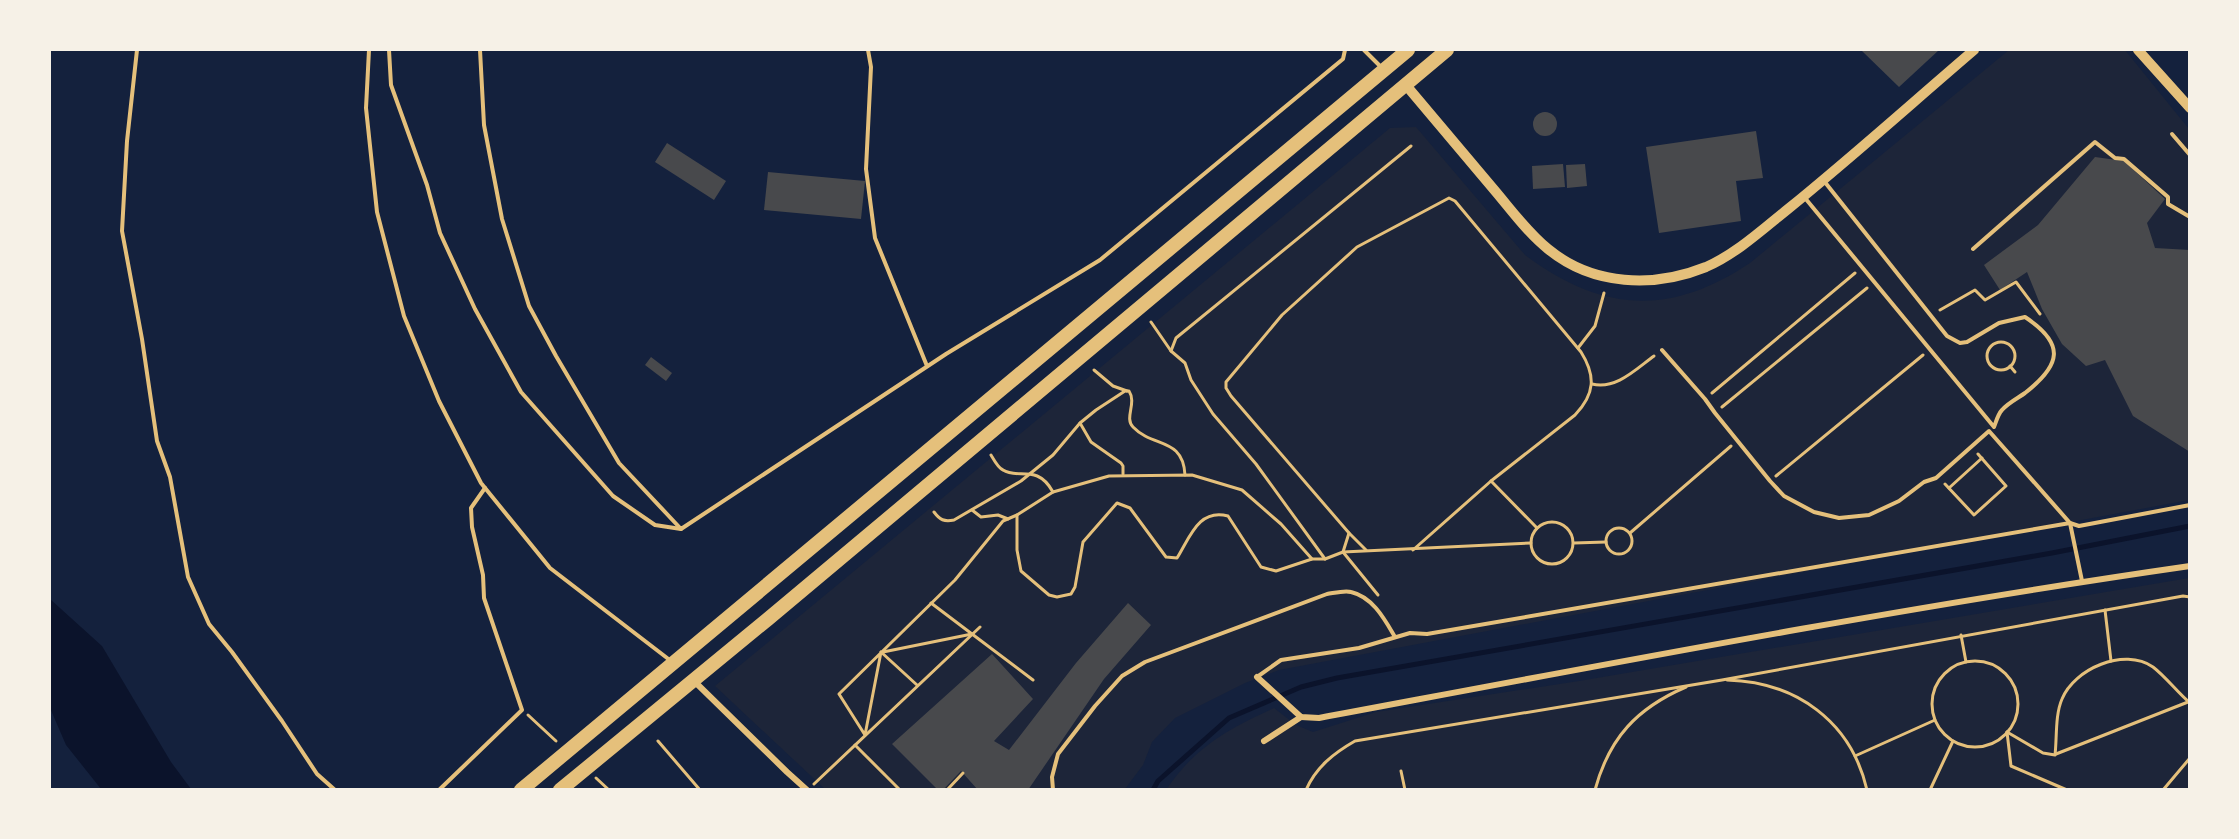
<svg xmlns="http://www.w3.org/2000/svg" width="2239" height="839" font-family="Rubik,sans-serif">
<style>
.green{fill:#1d2539}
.water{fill:#0b132b}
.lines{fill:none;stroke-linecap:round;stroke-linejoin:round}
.stream{stroke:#0b132b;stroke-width:5}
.building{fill:#48494c}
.path{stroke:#e5c07b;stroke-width:3}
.service{stroke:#e5c07b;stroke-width:4}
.minor{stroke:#e5c07b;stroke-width:6}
.tertiary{stroke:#e5c07b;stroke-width:10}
.primary{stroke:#e5c07b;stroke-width:14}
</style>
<rect width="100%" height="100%" fill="#14213d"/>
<g class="green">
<path d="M2009,50H2125L2189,129V500L1279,670L1245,683L1175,718L1152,742L1143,765L1125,789H825L715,686L1390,128L1416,127L1525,255C1602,312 1669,317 1750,263Z"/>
<path d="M2189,578V789L1166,790C1195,747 1228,729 1274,708L1296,725L1313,732L1376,712L1579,681Z"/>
</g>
<path class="water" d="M50,599L102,646L171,762L191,789H101L66,745L50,708Z"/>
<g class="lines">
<path class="stream" d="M1153,790L1158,781L1229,718L1301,687L1337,678L2052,553L2190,526"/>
</g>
<g class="building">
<path d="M1861,50H1939L1899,87Z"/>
<circle cx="1545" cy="124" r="12"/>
<path d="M1756,131L1763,178L1736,181L1741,221L1659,233L1646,147Z"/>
<path d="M667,143L726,181L714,200L655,162Z"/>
<path d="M2095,157L2124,161L2165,199L2147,223L2155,248L2190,250V452L2133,416L2105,360L2086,366L2062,344L2042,309L2027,272L2000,290L1984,265L2038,225Z"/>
<path d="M1563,164L1565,187L1533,189L1532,166Z"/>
<path d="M1585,164L1587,186L1567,188L1566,165Z"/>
<path d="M768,172L865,181L861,219L764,210Z"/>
<path d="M651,357L672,373L666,381L645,365Z"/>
<path d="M1128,603L1151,625L1104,679L1028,790H978L961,771L943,790H938L892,744L992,654L1033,699L994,741L1009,750L1076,663Z"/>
</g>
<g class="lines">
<g class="path">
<path d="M1940,310L1975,290L1985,300L2016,282L2040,314"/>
<path d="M1151,322L1171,351L1185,363L1191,380L1213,414L1256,464L1325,559"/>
<circle cx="2001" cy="356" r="14"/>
<path d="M1578,348L1595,326L1604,293"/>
<path d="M1171,351L1176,338L1411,146"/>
<path d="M2010,366L2015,372"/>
<path d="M1094,370L1113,386L1127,391"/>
<path d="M1592,384C1616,390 1636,369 1654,356"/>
<path d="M1712,393L1855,273"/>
<path d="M1722,407L1867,288"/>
<path d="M1080,423L1091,442L1121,463L1123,466V474"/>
<path d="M991,455C994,460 998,468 1003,470C1018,480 1037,463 1053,492"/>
<path d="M1776,476L1923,355"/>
<path d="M1491,481L1537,528"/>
<path d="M1945,484L1974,515L2006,486L1978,454"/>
<path d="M1949,488L1982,458"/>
<path d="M972,510L981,517L998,515L1008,519"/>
<path d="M934,512C940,520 944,522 954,520L1021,481L1053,455L1080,423L1096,410L1125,391H1129C1137,403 1124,418 1133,427C1153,448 1183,437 1185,475"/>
<path d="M1017,515V550L1021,571L1049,595L1057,597L1071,594L1075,587L1083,542L1117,503L1130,508L1166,557L1177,558C1190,537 1199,508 1228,516L1261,567L1276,571L1312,559H1325L1343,552L1531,543"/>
<circle cx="1552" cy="543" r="21"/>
<circle cx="1619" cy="541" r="13"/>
<path d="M1349,533L1343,552L1378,595"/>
<path d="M1630,533L1731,446"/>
<path d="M1574,543L1606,542"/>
<path d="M1366,550L1349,533L1231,396L1226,388V382L1282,315L1357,247L1449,198L1455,201L1581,352C1596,376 1595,394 1575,415L1491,481L1413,550"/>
<path d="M2105,610L2111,661"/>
<path d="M972,634L1033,680"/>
<path d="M1961,635L1966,662"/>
<path d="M881,652L865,735L839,694L955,580L1003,521L1017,515L1053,492L1109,476L1192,475L1242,490L1281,524L1312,559"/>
<path d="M881,652L917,685"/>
<path d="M883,652L972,634L931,603"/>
<circle cx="1975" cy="704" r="43"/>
<path d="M1727,680C1796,682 1851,721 1867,790"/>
<path d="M528,715L556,741"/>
<path d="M2007,732L2043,753L2055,755C2057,738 2055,715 2062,699C2074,669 2124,647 2153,667C2166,677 2177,692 2190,703"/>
<path d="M2007,732L2011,766L2067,790"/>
<path d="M658,741L700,790"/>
<path d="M855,745L900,790"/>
<path d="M2056,754L2188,702"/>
<path d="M1855,756L1935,720"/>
<path d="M1401,771L1405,790"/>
<path d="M596,778L609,790"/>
<path d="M814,784L980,627"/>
<path d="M947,790L963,773"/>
<path d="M1306,790C1316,767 1334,753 1355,741L1722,680L2183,596L2190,597"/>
<path d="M1595,790C1609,738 1637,708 1686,687"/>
<path d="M1930,790L1953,741"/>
<path d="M2163,790L2190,758"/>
</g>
<g class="service">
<path d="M137,50L127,141L122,231L142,339L157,441L170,477L188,577L209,624L232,652L282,721L317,774L335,790"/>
<path d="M369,50L366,108L377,212L404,316L439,401L481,483L550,568L671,661"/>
<path d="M389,50L391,85L427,185L440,233L475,309L521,392L613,496L655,525L681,529"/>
<path d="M480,50L484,125L502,219L529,306L556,356L619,463L681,529L946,354L1100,260L1343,59L1345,50"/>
<path d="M868,50L871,67L866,169L875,238L927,366"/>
<path d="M1364,50L1382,68"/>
<path d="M2172,134L2190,155"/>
<path d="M1805,198L1994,427C1996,422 1998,414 2002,410C2008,403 2018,398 2025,393C2061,365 2066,344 2025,317L1999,323L1967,342L1960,343L1947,336L1824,181"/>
<path d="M1973,249L2095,142L2115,158L2124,159L2168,197V204L2190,217"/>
<path d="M1662,350L1705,399L1715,413L1770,481L1784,496L1814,512L1839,518L1869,515L1899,501L1924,482L1936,478L1989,431L2070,523L2082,581"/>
<path d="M1257,677L1281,660L1359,648L1410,633L1427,634L2070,523L2079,526L2190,505"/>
<path d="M439,790L522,710L484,598L483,575L472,527L471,508L485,488"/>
<path d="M1053,790L1052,777L1058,754L1095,706L1122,676L1145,662L1327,594C1334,593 1345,590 1351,592C1373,597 1385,620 1395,637"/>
</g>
<g class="minor">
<path d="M1257,677L1301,717L1319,718C1608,664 1898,608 2190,566"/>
<path d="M693,680L787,772L807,790"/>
<path d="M1264,741L1301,717"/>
</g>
<g class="tertiary">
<path d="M2138,50L2190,108"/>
<path d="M1405,84C1435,120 1466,156 1496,192C1512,211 1528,233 1548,249C1593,286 1654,288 1706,267C1736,254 1763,229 1788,209C1851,158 1912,103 1974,50"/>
</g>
<g class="primary">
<path d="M521,790L1408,50"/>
<path d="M560,790L768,619L1447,50"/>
</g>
</g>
<rect width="2239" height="839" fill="none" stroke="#f6f1e7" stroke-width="102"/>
</svg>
